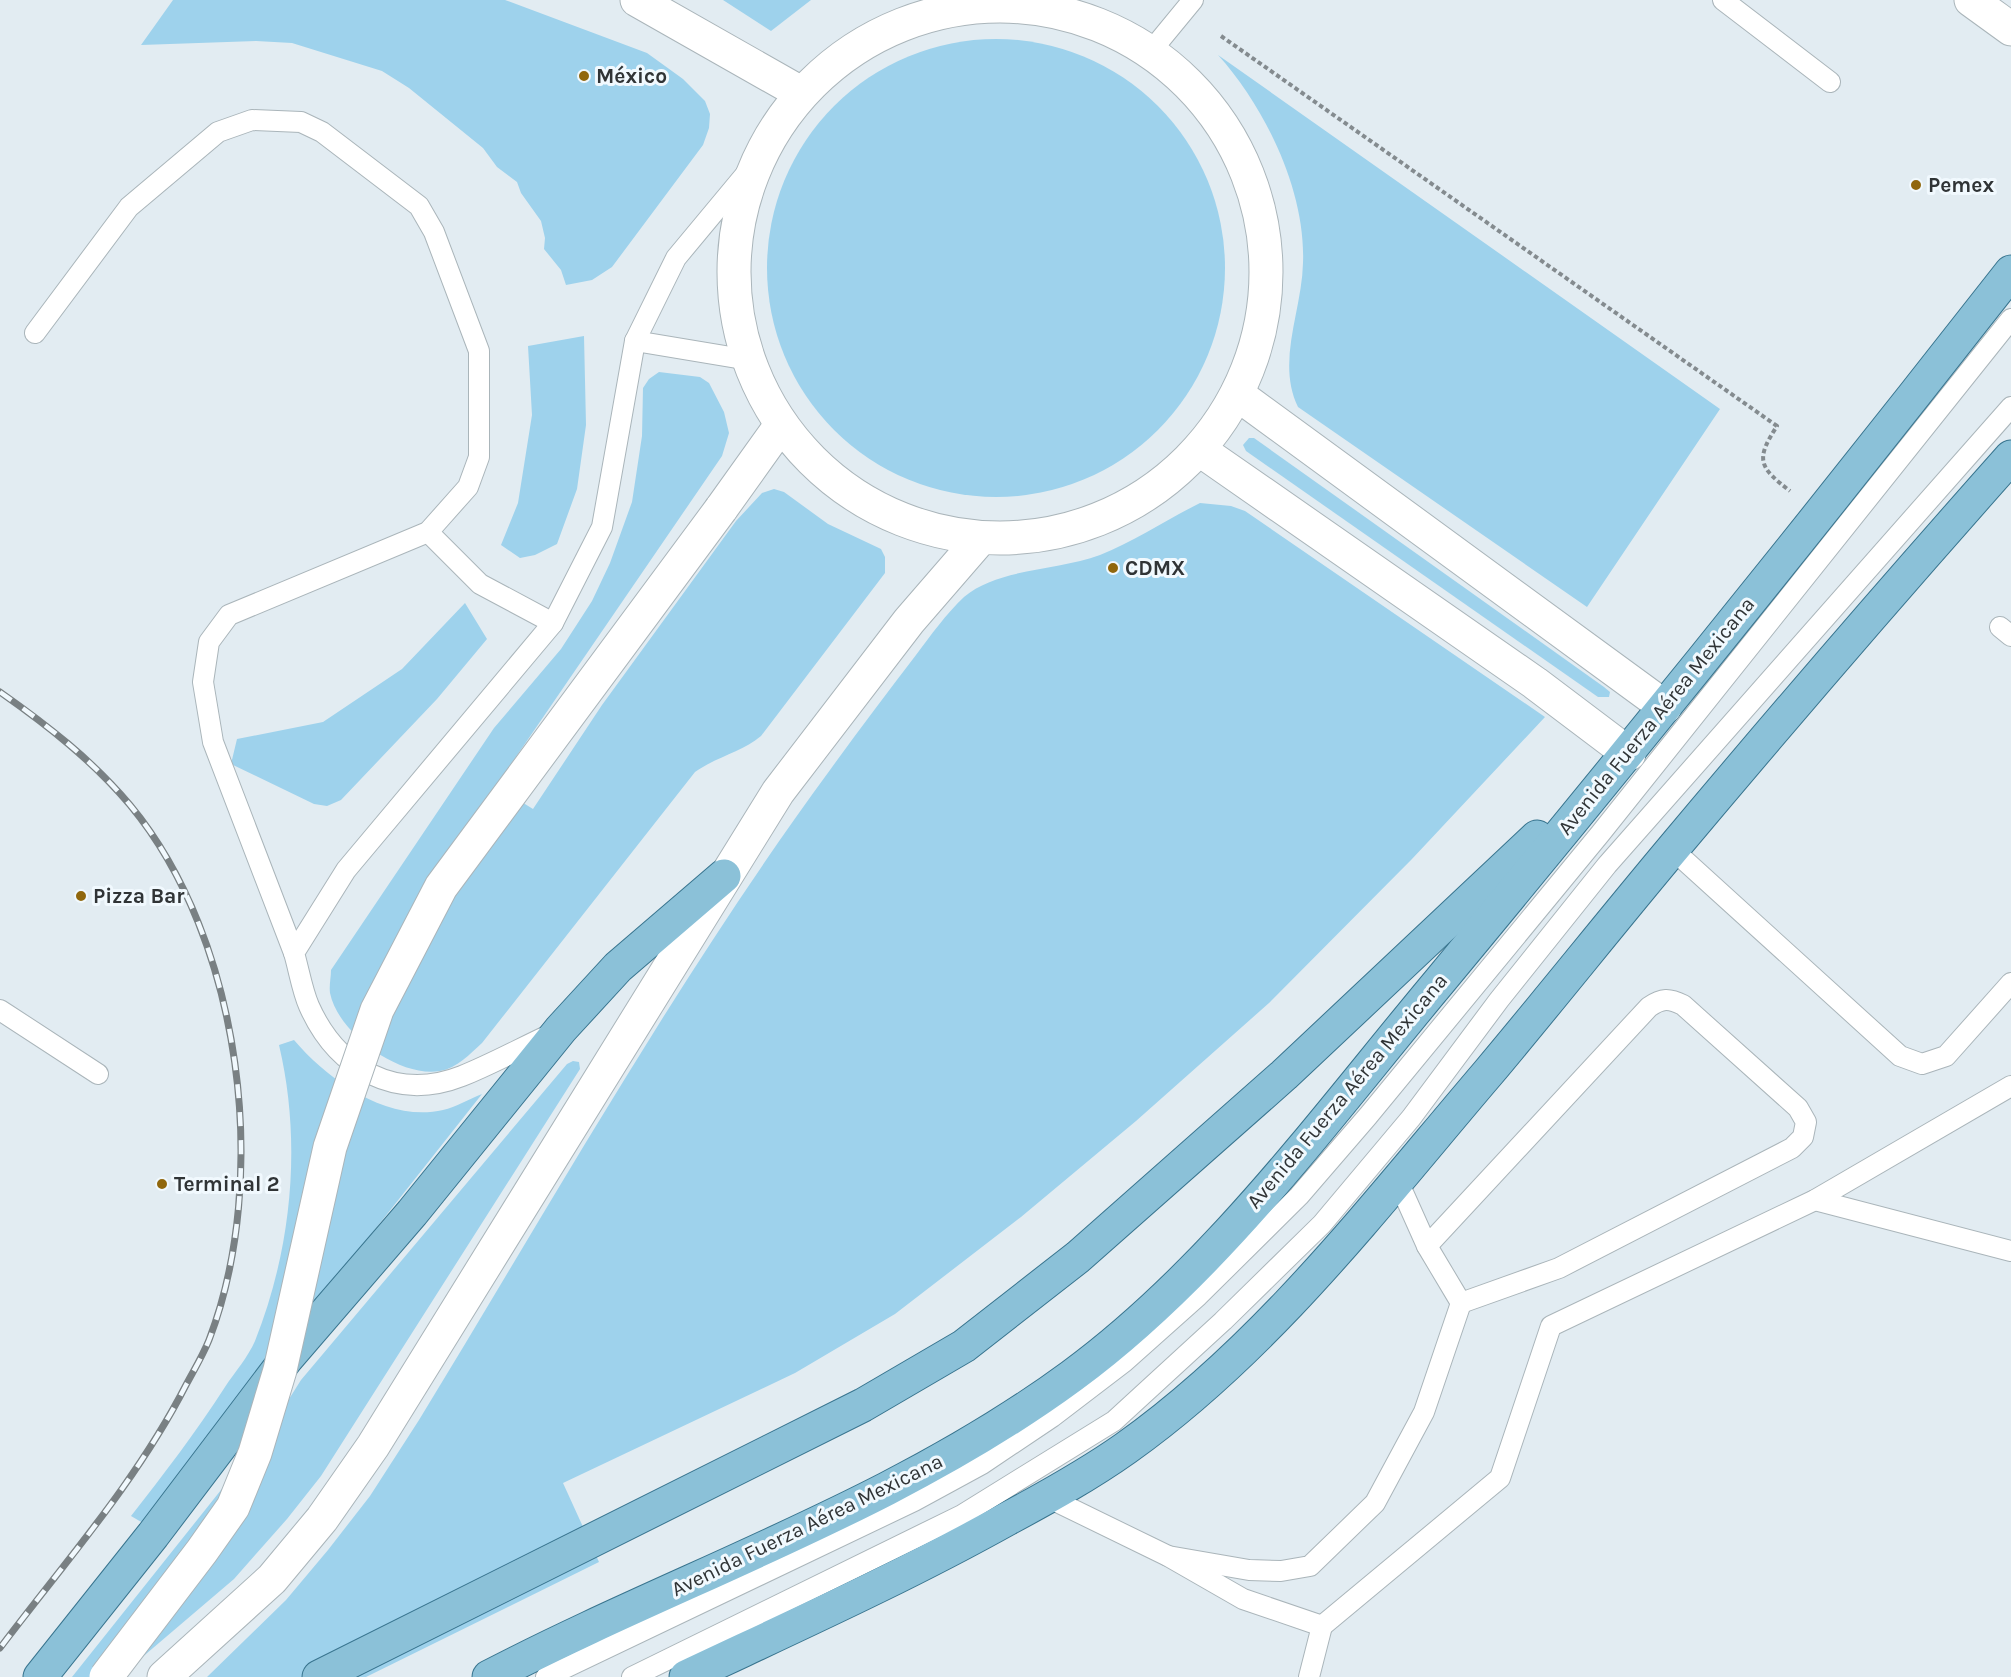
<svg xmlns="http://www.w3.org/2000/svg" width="2011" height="1677" font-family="Karla,sans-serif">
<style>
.green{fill:#9ed2ec}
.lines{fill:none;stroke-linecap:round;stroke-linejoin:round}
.lane-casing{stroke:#aab5ba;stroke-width:22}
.secondary-casing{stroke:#aab5ba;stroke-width:35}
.primary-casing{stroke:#38748e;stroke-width:35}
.path{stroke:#848b8f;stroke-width:4;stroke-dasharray:4.5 3;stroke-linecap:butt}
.lane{stroke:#fff;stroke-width:20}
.secondary{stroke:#fff;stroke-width:33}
.primary{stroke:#8bc1d8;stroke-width:33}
.rail-casing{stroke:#798083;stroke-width:7}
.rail{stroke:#f1f9fe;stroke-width:4.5;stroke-dasharray:14;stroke-linecap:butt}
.secondary-bridge-casing{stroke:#aab5ba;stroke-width:35;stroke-linecap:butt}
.secondary-bridge{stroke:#fff;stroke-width:33}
.poi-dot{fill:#90670d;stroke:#f1f9fe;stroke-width:2}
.labels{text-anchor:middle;stroke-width:6;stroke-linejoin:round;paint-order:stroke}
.poi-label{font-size:21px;font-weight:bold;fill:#303436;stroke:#f1f9fe;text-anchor:start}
.street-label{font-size:21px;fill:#303436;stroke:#f1f9fe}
</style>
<rect width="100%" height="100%" fill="#e2ecf2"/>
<g class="green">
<path d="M173,0H505L647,53L683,79L705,101L710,114L709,128L703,145L612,267L592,280L566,285L561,270L544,249L545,238L541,221L521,193L517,182L497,167L483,148L409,88L382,71L292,43L256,41L141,45Z"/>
<path d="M723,0H811L771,31Z"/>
<circle cx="996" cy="268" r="229"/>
<path d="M1218,55L1720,409L1587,607L1298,407C1276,362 1302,311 1303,263C1306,191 1265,107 1218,55Z"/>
<path d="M584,336L586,425L577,489L557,544L535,555L520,558L501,545L518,503L532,415L528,346Z"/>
<path d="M659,372L700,377L709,383L724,412L729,433L722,456L496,786L533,809L602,705L736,521L762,493L774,489L784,492L828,524L881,549L885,557V573L761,736C742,752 716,757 695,772L482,1043C470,1054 457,1068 440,1071C399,1078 338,1033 330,993C329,986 331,977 331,970L494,728L561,649L592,601L610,563L632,502L642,436L643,388L649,379Z"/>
<path d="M1249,438H1254L1604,687L1610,692L1609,697H1598L1246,451L1243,445Z"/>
<path d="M1200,503L1231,506L1245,511L1545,717L1412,859L1269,1003L1136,1121L1021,1217L895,1314L795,1373L563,1483L599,1562L366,1677H207L286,1600L328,1550L370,1496L419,1420C552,1202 678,977 830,770C858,731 887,693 916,655C931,635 946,614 964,597C998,568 1057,571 1100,555C1135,541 1166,520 1200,503Z"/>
<path d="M465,603L487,639L437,699L341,800L327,806L314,804L231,764L237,739L323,722L402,669Z"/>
<path d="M294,1040C328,1080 388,1123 443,1110C456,1107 469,1099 482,1094L143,1523L131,1516C164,1474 196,1432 225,1387C235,1372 248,1357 255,1341C292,1248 302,1142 279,1045Z"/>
<path d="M573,1061L579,1062L580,1069L321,1476L287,1519L234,1579L119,1677H72L272,1426L301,1380L567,1064Z"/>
</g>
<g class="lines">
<g class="lane-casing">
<g id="lane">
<path d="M1723,0L1830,82"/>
<path d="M1151,51L1193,0"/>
<path d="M35,333L129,207L218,132L252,120L301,122L322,132L419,206L434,232L479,351V457L468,487L428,532L229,615L209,642L203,682L213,742L294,953"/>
<path d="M635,341L749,360"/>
<path d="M428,532L480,584L553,623"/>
<path d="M2000,627L2011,636"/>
<path d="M1672,849L1900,1056L1922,1064L1946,1056L2011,983"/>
<path d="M0,1010L98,1074"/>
<path d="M549,1035C521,1048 492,1064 462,1076C396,1102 337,1069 309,1006C302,990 299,970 294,953L346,870L553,623L602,527L635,341L676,258L760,157"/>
<path d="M1815,1200L2011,1251"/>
<path d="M1427,1246L1649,1007C1662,998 1669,998 1683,1005L1798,1108L1806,1122L1803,1137L1792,1148L1559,1268L1461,1303"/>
<path d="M1047,1497L1168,1556L1243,1599L1322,1626L1309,1677"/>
<path d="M1168,1556L1249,1570L1281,1571L1310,1566L1375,1503L1424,1412L1461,1303L1427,1246L1397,1179"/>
<path d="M1322,1626L1500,1478L1551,1326L1815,1200L2011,1086"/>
<path d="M546,1677L914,1501L982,1464L1052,1417L1124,1362L1198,1296L1299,1196L1368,1116L1600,834L2011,319"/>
<path d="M632,1677L962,1515L1114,1421L1223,1321L1322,1224L1411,1118L1499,1000L1607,865L2011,407"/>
</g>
</g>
<g class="secondary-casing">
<g id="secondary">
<path d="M637,0L801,93"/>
<path d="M1971,0L2011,29"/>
<circle cx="1000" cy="272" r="266"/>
<path d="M1237,394L1665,707"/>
<path d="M1200,450L1535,683L1629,754"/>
<path d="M721,509L781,425"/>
<path d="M164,1677L272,1579L322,1519L373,1446L778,792L909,621L980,539"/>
</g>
</g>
<g class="primary-casing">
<g id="primary">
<path d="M40,1677L153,1535L287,1358L412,1213L561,1029L618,967L724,876"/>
<path d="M319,1677L863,1405L964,1346L1078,1257L1284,1075L1537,837"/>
<path d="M489,1677C683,1576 894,1507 1072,1376C1215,1271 1326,1117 1439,982C1633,748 1824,511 2011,272"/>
<path d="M686,1677C794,1626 903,1577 1007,1519C1048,1497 1088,1475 1126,1448C1268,1347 1376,1204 1488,1073C1551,998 1612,921 1675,846C1785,715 1897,585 2011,457"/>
</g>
</g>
<path class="path" d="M1221,36L1777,426C1755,460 1759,467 1790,491"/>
<use href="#lane" class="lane"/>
<use href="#secondary" class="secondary"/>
<use href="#primary" class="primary"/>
<g class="rail-casing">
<path id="rail" d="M0,692C47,725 92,760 130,805C242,940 271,1178 209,1340C203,1355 194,1370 186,1385C137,1481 65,1562 0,1648"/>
</g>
<use href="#rail" class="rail"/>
<g class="secondary-bridge-casing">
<path id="secondary-bridge" d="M106,1677L202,1551L233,1507L255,1453L280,1370L330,1147L377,1010L441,887L721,509"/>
</g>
<use href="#secondary-bridge" class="secondary-bridge"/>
</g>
<g class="poi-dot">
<circle cx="584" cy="76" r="6"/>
<circle cx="1916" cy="185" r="6"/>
<circle cx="1113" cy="568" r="6"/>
<circle cx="81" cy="896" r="6"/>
<circle cx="162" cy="1184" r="6"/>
</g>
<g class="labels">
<g class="poi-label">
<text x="596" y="83">México</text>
<text x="1928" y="192">Pemex</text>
<text x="1125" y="575">CDMX</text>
<text x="93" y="903">Pizza Bar</text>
<text x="174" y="1191">Terminal 2</text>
</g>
<g class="street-label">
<text transform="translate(1656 716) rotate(-51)" y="7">Avenida Fuerza Aérea Mexicana</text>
<text transform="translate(1347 1091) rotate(-50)" y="7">Avenida Fuerza Aérea Mexicana</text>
<text transform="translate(807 1525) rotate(-26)" y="7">Avenida Fuerza Aérea Mexicana</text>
</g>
</g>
</svg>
